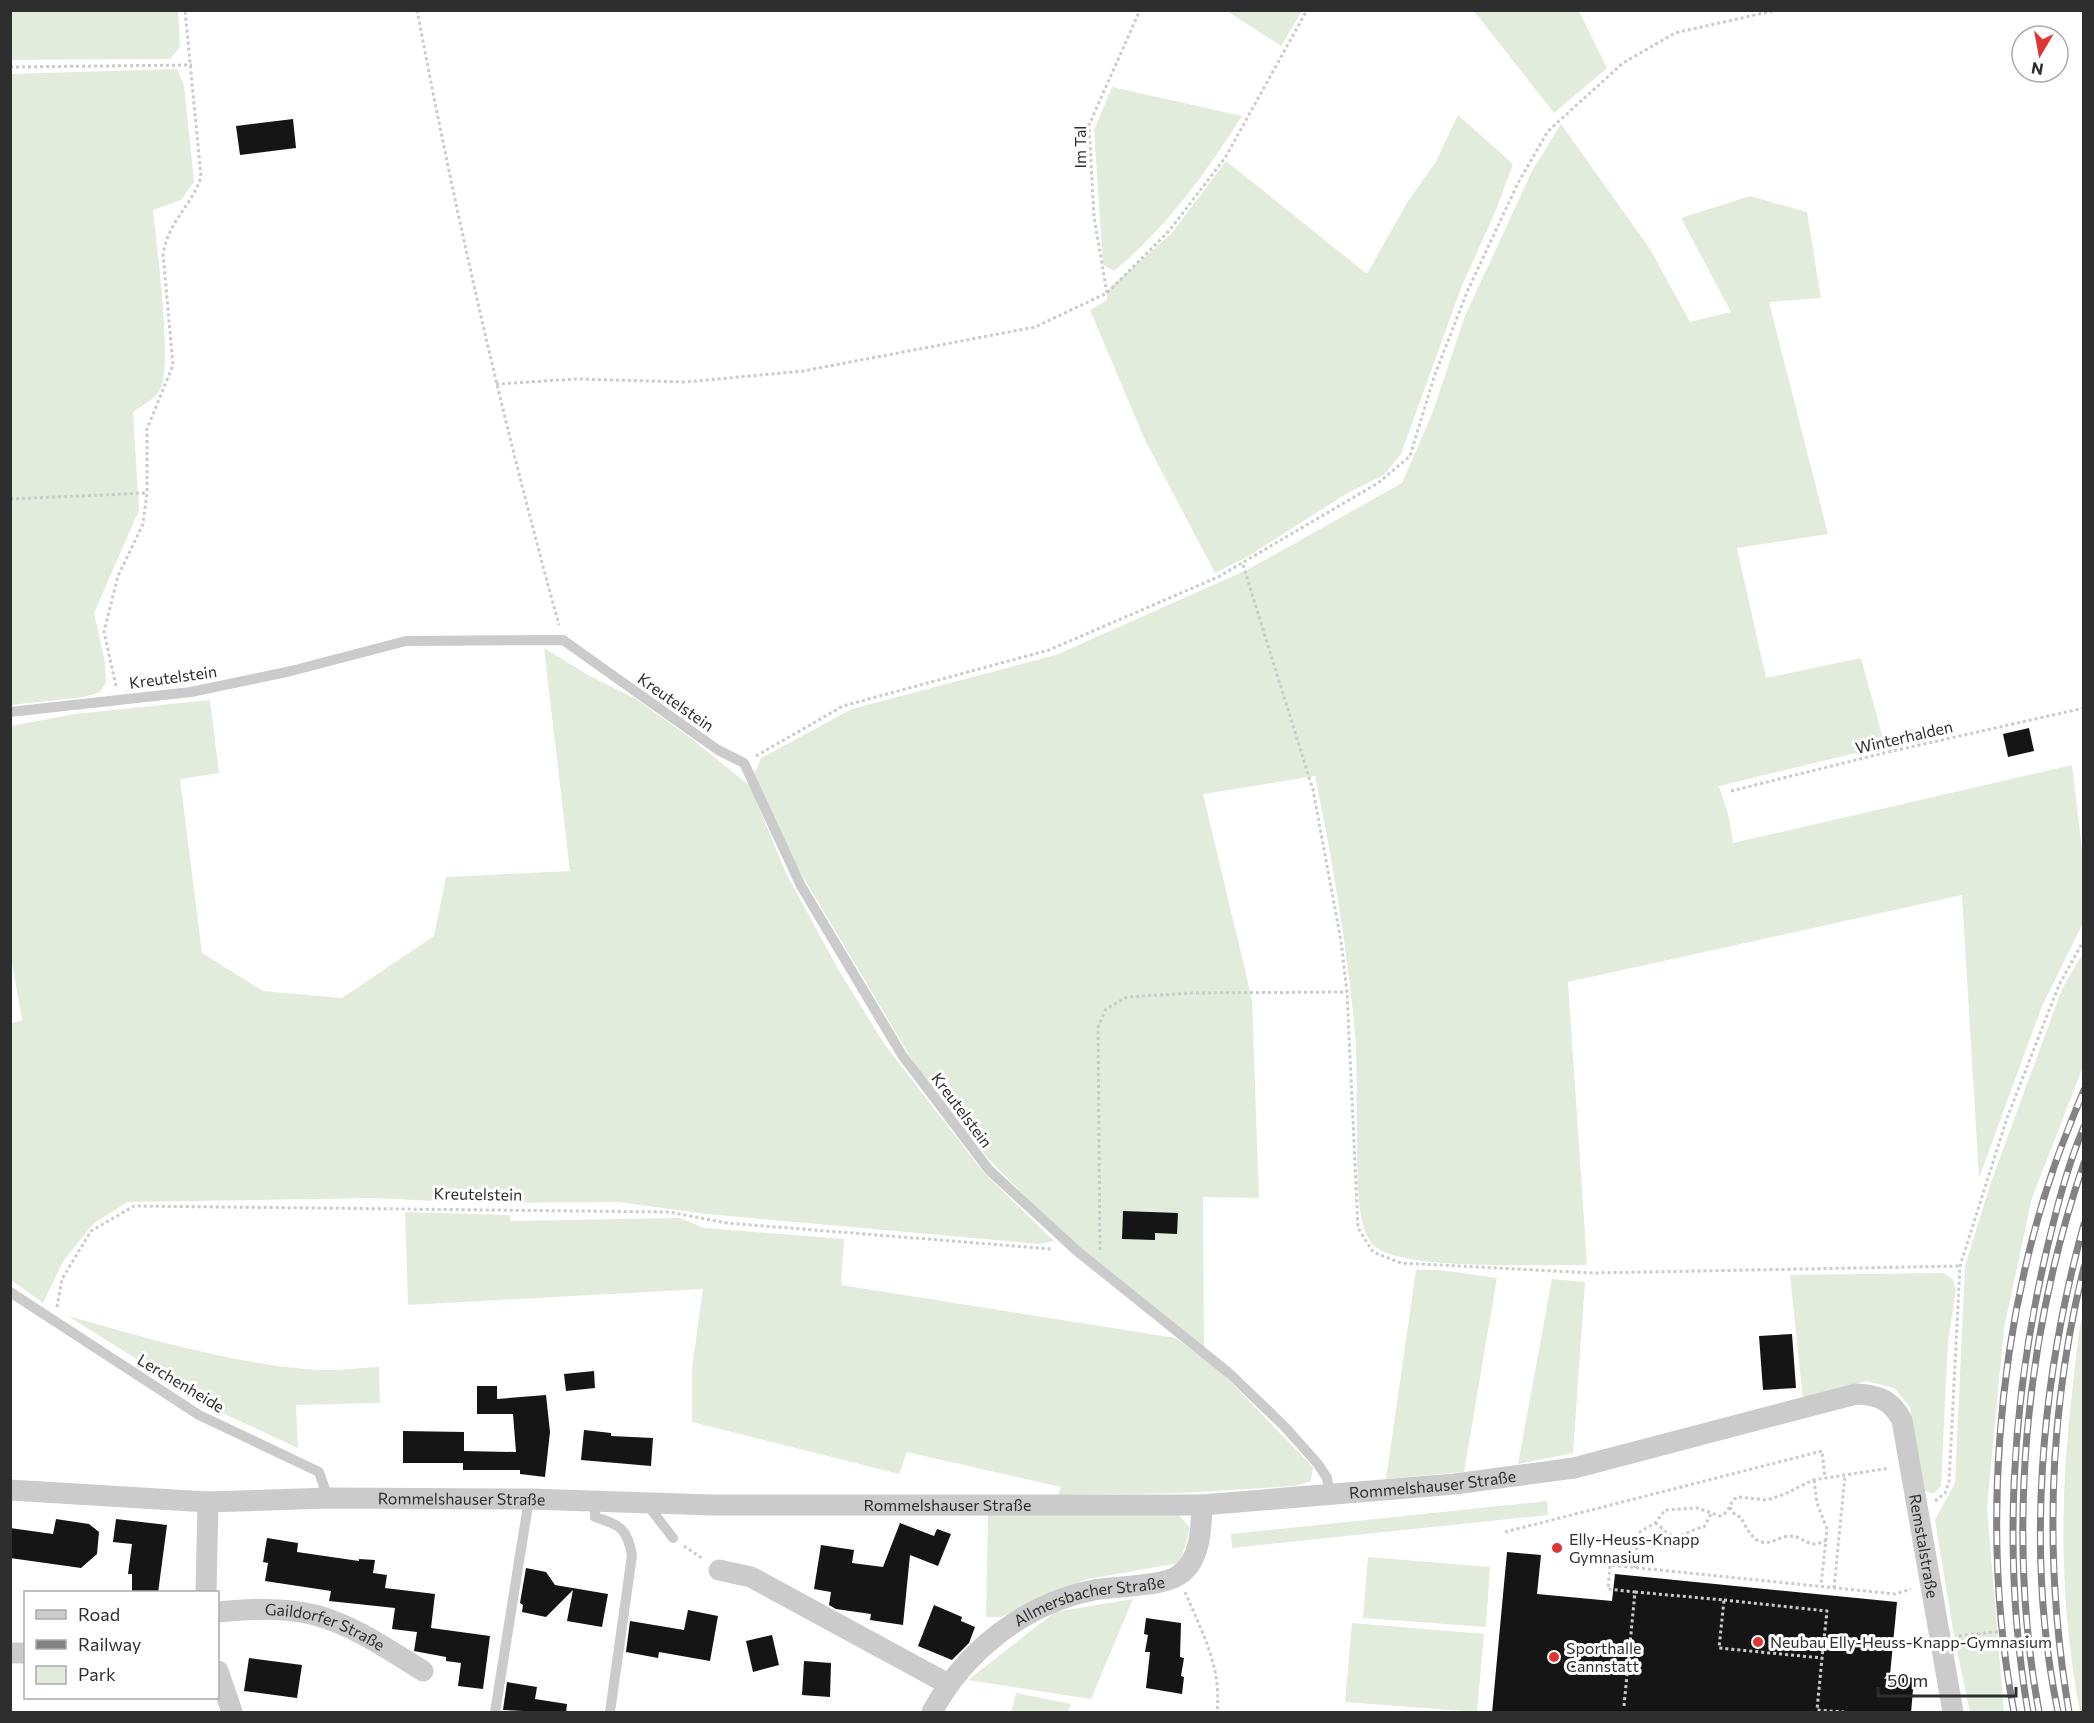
<svg xmlns="http://www.w3.org/2000/svg" width="2094" height="1723" font-family="Commissioner,sans-serif">
<style>
.green{fill:#e3ebdc}
.building{fill:#151515}
.lines{fill:none;stroke-linecap:round;stroke-linejoin:round}
.path{stroke:#cbcbcb;stroke-width:3;stroke-dasharray:3 3;stroke-linecap:butt}
.service{stroke:#cbcbcb;stroke-width:10}
.minor{stroke:#cbcbcb;stroke-width:21}
.rail-casing{stroke:#838383;stroke-width:7}
.rail{stroke:#fff;stroke-width:4.5;stroke-dasharray:14;stroke-linecap:butt}
.poi-dot{fill:#e03535;stroke:#fff;stroke-width:2}
.labels{text-anchor:middle;stroke-width:6;stroke-linejoin:round;paint-order:stroke}
.street-label{font-size:16px;fill:#2e2e2e;stroke:#fff}
.poi-label{font-size:16px;fill:#2e2e2e;stroke:#fff;text-anchor:start}
</style>
<rect width="100%" height="100%" fill="#fff"/>
<g class="green">
<path d="M11,10L178,11L180,47L170,59L11,60Z"/>
<path d="M1227,11H1302L1281,46Z"/>
<path d="M1474,11H1579L1607,68L1554,113Z"/>
<path d="M177,69L184,85L194,182L181,200L153,210C156,243 174,368 159,392C154,400 140,406 133,412L139,510L94,613L105,662L106,683L100,692L84,697L11,705V74Z"/>
<path d="M1112,87L1242,116C1205,174 1167,227 1114,271L1103,265L1094,130Z"/>
<path d="M1458,115L1513,164L1496,210L1461,288L1401,454L1384,475L1349,492L1247,557L1215,573L1145,440L1090,310L1107,300V291L1114,284L1171,234L1226,161L1367,274L1408,201L1435,163Z"/>
<path d="M1561,124L1650,249L1690,322L1731,312L1681,218L1750,196L1807,212L1821,298L1769,302L1828,534L1737,548L1766,678L1861,658L1885,746L1719,786L1729,817L1733,843L2072,765L2083,858V923L2042,1006L1979,1178L1962,895L1568,982L1587,1265C1545,1264 1397,1272 1372,1244C1354,1223 1358,1160 1357,1132C1356,1096 1358,1059 1354,1023C1346,940 1332,858 1315,776L1203,794L1252,999L1259,1198L1203,1197L1204,1347L1057,1229L984,1154L926,1083L799,870L753,777L761,758L852,709L1056,655L1249,569L1402,483L1432,414L1465,316L1532,171Z"/>
<path d="M544,648L588,675L636,699L692,739L750,786L786,873L838,969L885,1045L984,1173L1054,1241L1039,1244L706,1214L619,1202L478,1203L372,1198L128,1202L94,1223L64,1260L43,1303L11,1280L10,1024L22,1020L10,953L11,726L75,714L210,700L219,773L180,779L202,953L263,991L342,998L434,936L446,877L570,871Z"/>
<path d="M2083,953V1067L2032,1198L2004,1328L1987,1507L2004,1712H1970L1954,1636L1935,1520L1955,1483L1965,1266L1991,1182L2062,989Z"/>
<path d="M405,1212L510,1215L511,1221L680,1218L704,1228L844,1239L841,1285L1176,1338L1219,1370L1313,1467L1311,1481L1295,1486L1178,1493L1058,1495L1061,1487L907,1452L899,1474L692,1422V1368L703,1289L408,1305Z"/>
<path d="M1416,1270H1440L1497,1278L1464,1472L1386,1479Z"/>
<path d="M1943,1273L1953,1279L1956,1291L1948,1341L1941,1486L1933,1494L1923,1490L1910,1407L1894,1388L1866,1381L1803,1400L1790,1275Z"/>
<path d="M1552,1279L1585,1282L1573,1453L1518,1464Z"/>
<path d="M2083,1312L2084,1712H2080C2060,1607 2059,1500 2072,1394C2075,1367 2077,1339 2083,1312Z"/>
<path d="M68,1316C146,1338 226,1362 306,1369C330,1372 356,1368 379,1367L380,1403L296,1405L298,1448L220,1412Z"/>
<path d="M1547,1501L1548,1515L1232,1548L1231,1534Z"/>
<path d="M988,1512L1179,1515L1190,1528L1180,1563L1087,1579L1001,1617H986Z"/>
<path d="M1368,1557L1490,1567L1486,1627L1363,1618Z"/>
<path d="M1133,1599L1091,1699L968,1680L1055,1612Z"/>
<path d="M1352,1623L1484,1634L1477,1712L1345,1702Z"/>
<path d="M1016,1693L1071,1704L1068,1712H1011Z"/>
</g>
<g class="building">
<path d="M293,119L296,148L240,155L236,126Z"/>
<path d="M2029,728L2034,751L2008,757L2003,734Z"/>
<path d="M1123,1211L1178,1213L1177,1234L1155,1233V1240L1122,1239Z"/>
<path d="M1792,1334L1796,1388L1763,1390L1759,1336Z"/>
<path d="M594,1371L595,1388L566,1391L564,1374Z"/>
<path d="M477,1386H497V1399L546,1395L550,1432L545,1477L520,1474V1470H463V1463H403V1431L464,1432V1451L516,1452L513,1414H477Z"/>
<path d="M584,1430L611,1433V1436L653,1438L651,1466L581,1460Z"/>
<path d="M56,1519L89,1524L99,1532L97,1554L81,1568L10,1558V1528L53,1534Z"/>
<path d="M116,1519L167,1525L158,1593H132V1574H128L132,1544L113,1542Z"/>
<path d="M900,1523L934,1536L937,1529L951,1534L938,1566L910,1555L903,1625L870,1620L871,1614L836,1609L829,1605L831,1592L814,1589L821,1545L854,1550L852,1563L883,1567Z"/>
<path d="M267,1538L298,1543L297,1552L359,1561V1559L375,1560L373,1573L387,1575L385,1588L435,1594L431,1628L490,1636L483,1689L458,1686L461,1663L446,1661V1657L414,1651L417,1632L392,1629L395,1608L329,1601L331,1591L265,1581L268,1563L263,1562Z"/>
<path d="M1507,1552L1541,1555L1537,1594L1612,1601L1615,1574L1897,1602L1890,1675L1914,1678L1911,1713H1492Z"/>
<path d="M526,1568L546,1572L555,1585L608,1594L602,1627L567,1621L573,1590L546,1617L522,1612L523,1605L520,1603Z"/>
<path d="M934,1605L962,1617L961,1621L975,1627L969,1643L952,1660L918,1646Z"/>
<path d="M688,1610L718,1616L710,1661L659,1652L658,1658L626,1652L630,1621L684,1630Z"/>
<path d="M1146,1618L1181,1623L1180,1657L1184,1658L1181,1676L1184,1677L1182,1694L1146,1688L1150,1652H1145L1148,1635L1144,1634Z"/>
<path d="M772,1635L779,1665L753,1672L746,1641Z"/>
<path d="M249,1658L302,1665L297,1698L244,1691Z"/>
<path d="M804,1661L831,1663L830,1697L802,1695Z"/>
<path d="M507,1682L537,1687L535,1699L567,1704L566,1713L503,1710Z"/>
</g>
<g class="lines">
<g class="path">
<path d="M417,10C456,217 503,422 559,625"/>
<path d="M10,67L192,65"/>
<path d="M1107,293L1094,217L1089,125L1140,10"/>
<path d="M496,384L576,379L686,382L803,371L1035,327L1107,293L1169,231L1225,158L1307,10"/>
<path d="M10,499L147,493"/>
<path d="M1243,565L1313,790L1341,941L1347,992L1358,1228L1373,1252L1401,1263L1593,1273L1960,1266"/>
<path d="M116,686L104,632L118,576L143,524L147,493V429L173,365L163,254C169,220 191,207 201,177L185,10"/>
<path d="M756,756L843,706L1049,650L1218,577L1378,483L1410,456L1434,377L1467,292L1518,183L1548,131L1623,63L1675,33L1777,10"/>
<path d="M1731,791L1884,753L2084,708"/>
<path d="M1100,1250L1098,1027L1106,1009L1127,997L1193,993L1347,992"/>
<path d="M57,1307L62,1279L91,1231L134,1206L669,1212L727,1223L1052,1249"/>
<path d="M1814,1480L1817,1503L1827,1529L1821,1586"/>
<path d="M1935,1501L1945,1493L1949,1482L1960,1266L2007,1118L2059,985L2084,940"/>
<path d="M1730,1507L1735,1515L1740,1517C1746,1525 1748,1534 1757,1540C1769,1547 1778,1537 1789,1536C1804,1535 1808,1551 1826,1540"/>
<path d="M1655,1523C1661,1526 1664,1532 1671,1535C1681,1539 1693,1528 1704,1527L1711,1514"/>
<path d="M1505,1532L1822,1451L1825,1478"/>
<path d="M684,1546L703,1559"/>
<path d="M1635,1568L1638,1533L1655,1523L1665,1510L1697,1508L1720,1516L1727,1512L1733,1500L1738,1497L1767,1500L1785,1494L1813,1480L1890,1468"/>
<path d="M1834,1588L1845,1475"/>
<path d="M1185,1592C1202,1632 1222,1668 1217,1712"/>
<path d="M1635,1592L1724,1600L1719,1648L1822,1658L1817,1710L1844,1712"/>
<path d="M1724,1600L1827,1611L1822,1658"/>
<path d="M1959,1636L2003,1631"/>
<path d="M1624,1706L1635,1592L1608,1589L1610,1565L1895,1594L1911,1589"/>
</g>
<g class="service">
<path d="M10,712L191,692L291,671L406,641L563,640L718,750L744,763L801,886L902,1055L989,1170L1077,1251L1229,1373L1285,1427L1318,1464L1327,1478L1330,1494"/>
<path d="M10,1292L199,1415L319,1472L328,1498"/>
<path d="M595,1501V1517C620,1525 627,1528 632,1555L610,1712"/>
<path d="M646,1503L673,1538"/>
<path d="M495,1712L529,1499"/>
</g>
<g class="minor">
<path id="s1" d="M10,1490L208,1502L328,1498L529,1499L712,1505H1202L1455,1484L1574,1468L1856,1394C1879,1395 1891,1400 1902,1420L1953,1712"/>
<path d="M719,1570L751,1577L948,1684"/>
<path d="M206,1592L208,1502"/>
<path id="s2" d="M218,1612C250,1609 283,1607 315,1615C353,1625 389,1650 423,1671"/>
<path d="M10,1653H26"/>
<path d="M218,1671L232,1712"/>
<path id="s3" d="M932,1712C965,1651 1024,1604 1094,1590C1115,1586 1162,1587 1179,1575C1201,1560 1201,1529 1202,1505"/>
</g>
<g class="rail-casing">
<g id="rail">
<path d="M2014,1712C1981,1539 1996,1337 2053,1170C2062,1143 2073,1117 2084,1090"/>
<path d="M2028,1712C2002,1560 2011,1403 2046,1253C2056,1211 2067,1166 2084,1127"/>
<path d="M2039,1712C2006,1534 2025,1334 2084,1163"/>
<path d="M2058,1712C2025,1554 2041,1379 2084,1224"/>
<path d="M2069,1712C2044,1564 2048,1413 2084,1267"/>
</g>
</g>
<use href="#rail" class="rail"/>
</g>
<g class="poi-dot">
<circle cx="1557" cy="1548" r="6"/>
<circle cx="1758" cy="1642" r="6"/>
<circle cx="1554" cy="1657" r="6"/>
</g>
<g class="labels">
<g class="street-label">
<text transform="translate(1080 147) rotate(-90)" y="6">Im Tal</text>
<text transform="translate(173 677) rotate(-8)" y="6">Kreutelstein</text>
<text transform="translate(676 702) rotate(35)" y="6">Kreutelstein</text>
<text transform="translate(1904 737) rotate(-13)" y="6">Winterhalden</text>
<text transform="translate(962 1110) rotate(53)" y="6">Kreutelstein</text>
<text transform="translate(478 1194) rotate(1)" y="6">Kreutelstein</text>
<text transform="translate(181 1383) rotate(31)" y="6">Lerchenheide</text>
<text dy="6" stroke="none"><textPath href="#s1" startOffset="1424">Rommelshauser Straße</textPath></text>
<text dy="6" stroke="none"><textPath href="#s1" startOffset="452">Rommelshauser Straße</textPath></text>
<text dy="6" stroke="none"><textPath href="#s1" startOffset="938">Rommelshauser Straße</textPath></text>
<text dy="6" stroke="none"><textPath href="#s1" startOffset="2042">Remstalstraße</textPath></text>
<text dy="6" stroke="none"><textPath href="#s3" startOffset="202">Allmersbacher Straße</textPath></text>
<text dy="6" stroke="none"><textPath href="#s2" startOffset="110">Gaildorfer Straße</textPath></text>
</g>
<g class="poi-label">
<text x="1569" y="1545">Elly-Heuss-Knapp<tspan x="1569" dy="18">Gymnasium</tspan></text>
<text x="1770" y="1648">Neubau Elly-Heuss-Knapp-Gymnasium</text>
<text x="1566" y="1654">Sporthalle<tspan x="1566" dy="18">Cannstatt</tspan></text>
</g>
</g>
<rect width="2094" height="1723" fill="none" stroke="#2e2e2e" stroke-width="24"/>
<rect x="24" y="1591" width="195" height="108" fill="#ffffff" stroke="#ababab" stroke-width="1.5"/>
<rect x="36" y="1610" width="30" height="9" fill="#cbcbcb" stroke="#ababab" stroke-width="1.5"/>
<text x="78" y="1621" font-size="18" fill="#2e2e2e">Road</text>
<rect x="36" y="1640" width="30" height="9" fill="#838383" stroke="#ababab" stroke-width="1.5"/>
<text x="78" y="1651" font-size="18" fill="#2e2e2e">Railway</text>
<rect x="36" y="1666" width="30" height="18" fill="#e3ebdc" stroke="#ababab" stroke-width="1.5"/>
<text x="78" y="1681" font-size="18" fill="#2e2e2e">Park</text>
<g transform="translate(2040 54) rotate(190)"><circle r="28" fill="#ffffff" stroke="#ababab" stroke-width="1.5"/>
<path d="M0-4.5L10 22L0 15L-10 22Z" fill="#e03535"/>
<text y="-9" font-size="16" font-weight="bold" text-anchor="middle" fill="#2e2e2e">N</text>
</g>
<path d="M1878 1687v9h138v-9" fill="none" stroke="#2e2e2e" stroke-width="3"/>
<text x="1887" y="1687" font-size="18" fill="#2e2e2e" stroke="#ffffff" stroke-width="4.5" paint-order="stroke">50 m</text>
</svg>
